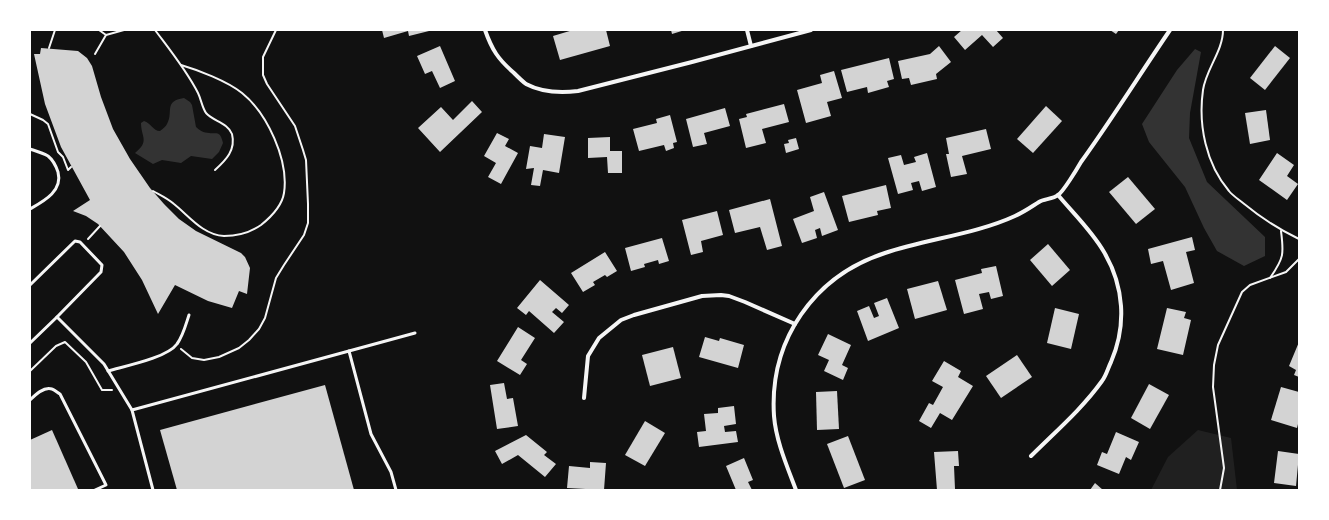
<svg xmlns="http://www.w3.org/2000/svg" width="1329" height="520" font-family="'Fira Sans Condensed',sans-serif">
<style>
.green{fill:#202020}
.water{fill:#333}
.building{fill:#d3d3d3}
.lines{fill:none;stroke-linecap:round;stroke-linejoin:round}
.path{stroke:#f5f5f5;stroke-width:2}
.service{stroke:#f5f5f5;stroke-width:3}
.minor{stroke:#f5f5f5;stroke-width:4}
</style>
<rect width="100%" height="100%" fill="#111"/>
<path class="green" d="M1198,430L1231,438L1237,490H1151L1168,457Z"/>
<g class="water">
<path d="M1195,49L1201,52L1190,113L1189,138L1207,182L1265,237V256L1244,266L1217,251L1204,228L1185,187L1149,142L1142,124L1177,70Z"/>
<path d="M184,98L190,102L192,105L196,127C199,130 204,133 209,133C217,134 220,130 223,143L219,152L212,159L191,156L181,163L162,160L153,164L135,153C150,141 141,137 141,123L144,121C151,123 153,131 160,131C163,129 166,126 167,124C174,112 163,101 184,98Z"/>
</g>
<g class="building">
<path d="M382,30H429V31L409,36L408,31L384,38Z"/>
<path d="M573,30H606L610,46L560,60L553,36Z"/>
<path d="M671,30H685L672,34Z"/>
<path d="M962,30H996L1003,38L993,47L982,35L965,50L954,37Z"/>
<path d="M1110,30H1119L1116,34Z"/>
<path d="M440,46L455,81L440,88L432,71L425,74L417,56Z"/>
<path d="M939,46L951,62L936,74L937,79L911,85L909,78L902,79L898,61L930,54Z"/>
<path d="M1275,46L1290,58L1265,90L1250,78Z"/>
<path d="M41,48L78,51L87,58L92,66L101,97L113,129L130,159L150,188L164,204L179,219L196,231L241,253L245,257L250,268L247,294L239,291L232,308L208,301L175,285L158,314L142,280L124,252L98,224L86,216L73,211L90,200L61,147L45,104L34,54H40Z"/>
<path d="M889,58L894,79L887,81L889,87L868,93L867,87L847,92L841,70Z"/>
<path d="M834,71L842,98L827,102L831,116L806,123L797,90L822,83L820,75Z"/>
<path d="M472,101L482,112L440,152L418,128L441,107L453,120Z"/>
<path d="M784,104L789,122L762,129L766,143L746,148L739,119L747,117L746,114Z"/>
<path d="M1046,106L1062,121L1033,153L1017,139Z"/>
<path d="M725,108L730,126L704,133L707,144L693,147L686,119Z"/>
<path d="M1266,110L1270,140L1250,144L1245,113Z"/>
<path d="M670,115L677,142L673,143L674,148L666,151L664,145L639,151L633,129L657,123L656,119Z"/>
<path d="M986,129L991,149L962,156L967,174L951,177L946,154H949L946,138Z"/>
<path d="M497,133L509,139L505,146L518,153L501,184L488,177L496,163L484,156Z"/>
<path d="M544,134L565,137L559,173L543,170L540,186L531,185L534,168L526,169L530,146L542,148Z"/>
<path d="M610,137V151H622V173H608L607,157L588,158V138Z"/>
<path d="M796,138L799,149L786,153L784,144L789,143L788,140Z"/>
<path d="M927,153L936,187L922,191L919,181L911,183L913,190L898,194L888,158L901,155L904,165L916,162L914,157Z"/>
<path d="M1277,153L1294,165L1287,176L1298,184L1287,200L1259,180Z"/>
<path d="M1128,177L1155,209L1136,224L1109,192Z"/>
<path d="M886,185L891,208L877,211L878,215L849,222L842,196Z"/>
<path d="M824,192L838,230L822,236L820,228L815,230L817,238L802,243L793,219L814,211L810,197Z"/>
<path d="M770,199L782,246L767,250L760,227L735,233L729,210Z"/>
<path d="M717,211L723,235L701,241L703,252L691,255L682,220Z"/>
<path d="M1192,237L1195,250L1186,252L1194,283L1171,290L1163,261L1151,264L1148,249Z"/>
<path d="M662,238L669,261L659,264L658,260L644,264L645,267L631,271L625,248Z"/>
<path d="M1048,244L1070,270L1052,286L1030,260Z"/>
<path d="M605,252L617,271L607,277L605,275L593,282L595,285L583,292L571,273Z"/>
<path d="M996,266L1003,296L991,299L989,292L979,294L983,309L964,314L955,280L982,273L981,269Z"/>
<path d="M540,280L569,305L562,313L556,308L552,312L564,322L554,333L529,311L526,315L517,308Z"/>
<path d="M938,281L947,310L915,319L907,289Z"/>
<path d="M887,298L899,328L868,341L857,311L869,306L874,318L879,316L874,303Z"/>
<path d="M1055,308L1079,314L1071,349L1047,343Z"/>
<path d="M1167,308L1186,312L1184,318L1191,320L1183,355L1157,349Z"/>
<path d="M518,327L535,338L521,360L527,364L520,375L497,361Z"/>
<path d="M828,334L851,345L842,365L848,368L843,380L824,371L829,360L818,355Z"/>
<path d="M705,337L719,341L720,338L744,345L738,368L699,357Z"/>
<path d="M1299,342V377L1294,375L1296,370L1289,366Z"/>
<path d="M673,347L681,378L650,386L642,355Z"/>
<path d="M1017,355L1032,377L1001,398L986,376Z"/>
<path d="M944,361L961,371L958,377L973,386L952,420L940,413L931,428L919,421L929,403L933,405L943,387L932,381Z"/>
<path d="M504,383L507,399L513,398L518,426L497,429L490,385Z"/>
<path d="M1149,384L1169,395L1150,429L1131,418Z"/>
<path d="M325,385L354,490H177L160,430Z"/>
<path d="M1281,387L1299,392V420L1297,428L1271,420Z"/>
<path d="M837,391L839,429L817,430L816,392Z"/>
<path d="M734,406L736,424L724,426L725,432L736,431L738,442L699,447L697,432L706,431L704,414L718,413V408Z"/>
<path d="M645,421L665,433L645,466L625,455Z"/>
<path d="M52,430L78,489L77,490H30V440Z"/>
<path d="M1116,432L1139,442L1131,460L1126,457L1119,474L1097,465L1102,452L1107,454Z"/>
<path d="M526,435L547,452L544,455L556,464L545,477L518,455L502,464L495,451Z"/>
<path d="M848,436L865,480L844,488L827,444Z"/>
<path d="M958,451L959,466H954L955,489L937,490L934,452Z"/>
<path d="M1278,451L1299,454L1296,486L1274,483Z"/>
<path d="M744,458L753,480L748,482L752,490H736L726,466Z"/>
<path d="M590,462L606,463L604,490L567,488L569,466L590,468Z"/>
<path d="M1095,483L1103,490H1090Z"/>
</g>
<g class="lines">
<g class="path">
<path d="M155,30C170,50 187,71 198,93C201,99 202,107 206,113C213,121 228,123 232,134C236,150 226,160 215,170"/>
<path d="M1223,30C1223,51 1206,69 1203,90C1198,125 1206,164 1229,191C1232,195 1238,199 1243,203C1260,217 1278,229 1299,239"/>
<path d="M106,35L124,30"/>
<path d="M49,48L55,30"/>
<path d="M95,54L106,35L99,30"/>
<path d="M30,114L43,120L48,124L58,152L63,157L68,170L71,167"/>
<path d="M153,191C160,195 167,198 174,204C189,216 203,235 224,236C237,236 251,232 261,225C271,217 282,206 284,193C289,160 267,113 242,93C227,81 198,70 181,65"/>
<path d="M88,239L100,226"/>
<path d="M1270,278C1284,258 1284,254 1281,231"/>
<path d="M181,349L192,358L204,360L219,357L239,348L249,340L259,329L265,318L276,278L284,265L304,235L308,223V204L306,160L303,150L295,126L267,84L263,75V57L276,30"/>
<path d="M30,371L56,346L65,342L86,362L102,390H112"/>
<path d="M1220,490L1224,468L1213,387L1214,365L1218,345L1242,292L1250,285L1286,272L1299,259"/>
</g>
<g class="service">
<path d="M30,149C36,151 43,153 48,156C53,160 56,166 58,172C63,191 44,201 30,209"/>
<path d="M30,285L75,241L80,242L102,265L101,272L57,317"/>
<path d="M30,343L57,317L104,364L132,410"/>
<path d="M349,351L415,333"/>
<path d="M108,371C125,366 167,358 177,344C183,336 186,324 189,315"/>
<path d="M30,400C35,395 44,386 52,389C55,390 58,393 60,394L106,485L95,490"/>
<path d="M153,490L132,410L349,351L371,434L391,472L396,490"/>
</g>
<g class="minor">
<path d="M485,30C492,50 498,59 514,73C518,77 522,81 526,84C541,92 561,93 578,91L692,62L811,30"/>
<path d="M747,30L751,46"/>
<path d="M584,398L588,356L599,338L621,320L634,315L702,296L721,295L729,296L745,302L795,324"/>
<path d="M1031,456C1055,432 1082,409 1102,381C1106,376 1108,368 1111,362C1127,325 1124,286 1104,252C1092,231 1073,213 1058,195"/>
<path d="M796,490C787,466 776,441 774,416C769,340 814,276 885,253C927,239 976,234 1015,216C1024,212 1031,207 1039,202C1044,199 1053,199 1058,195C1063,192 1077,169 1081,162C1112,119 1140,74 1170,30"/>
</g>
</g>
<rect width="1329" height="520" fill="none" stroke="#ffffff" stroke-width="62"/>
</svg>
